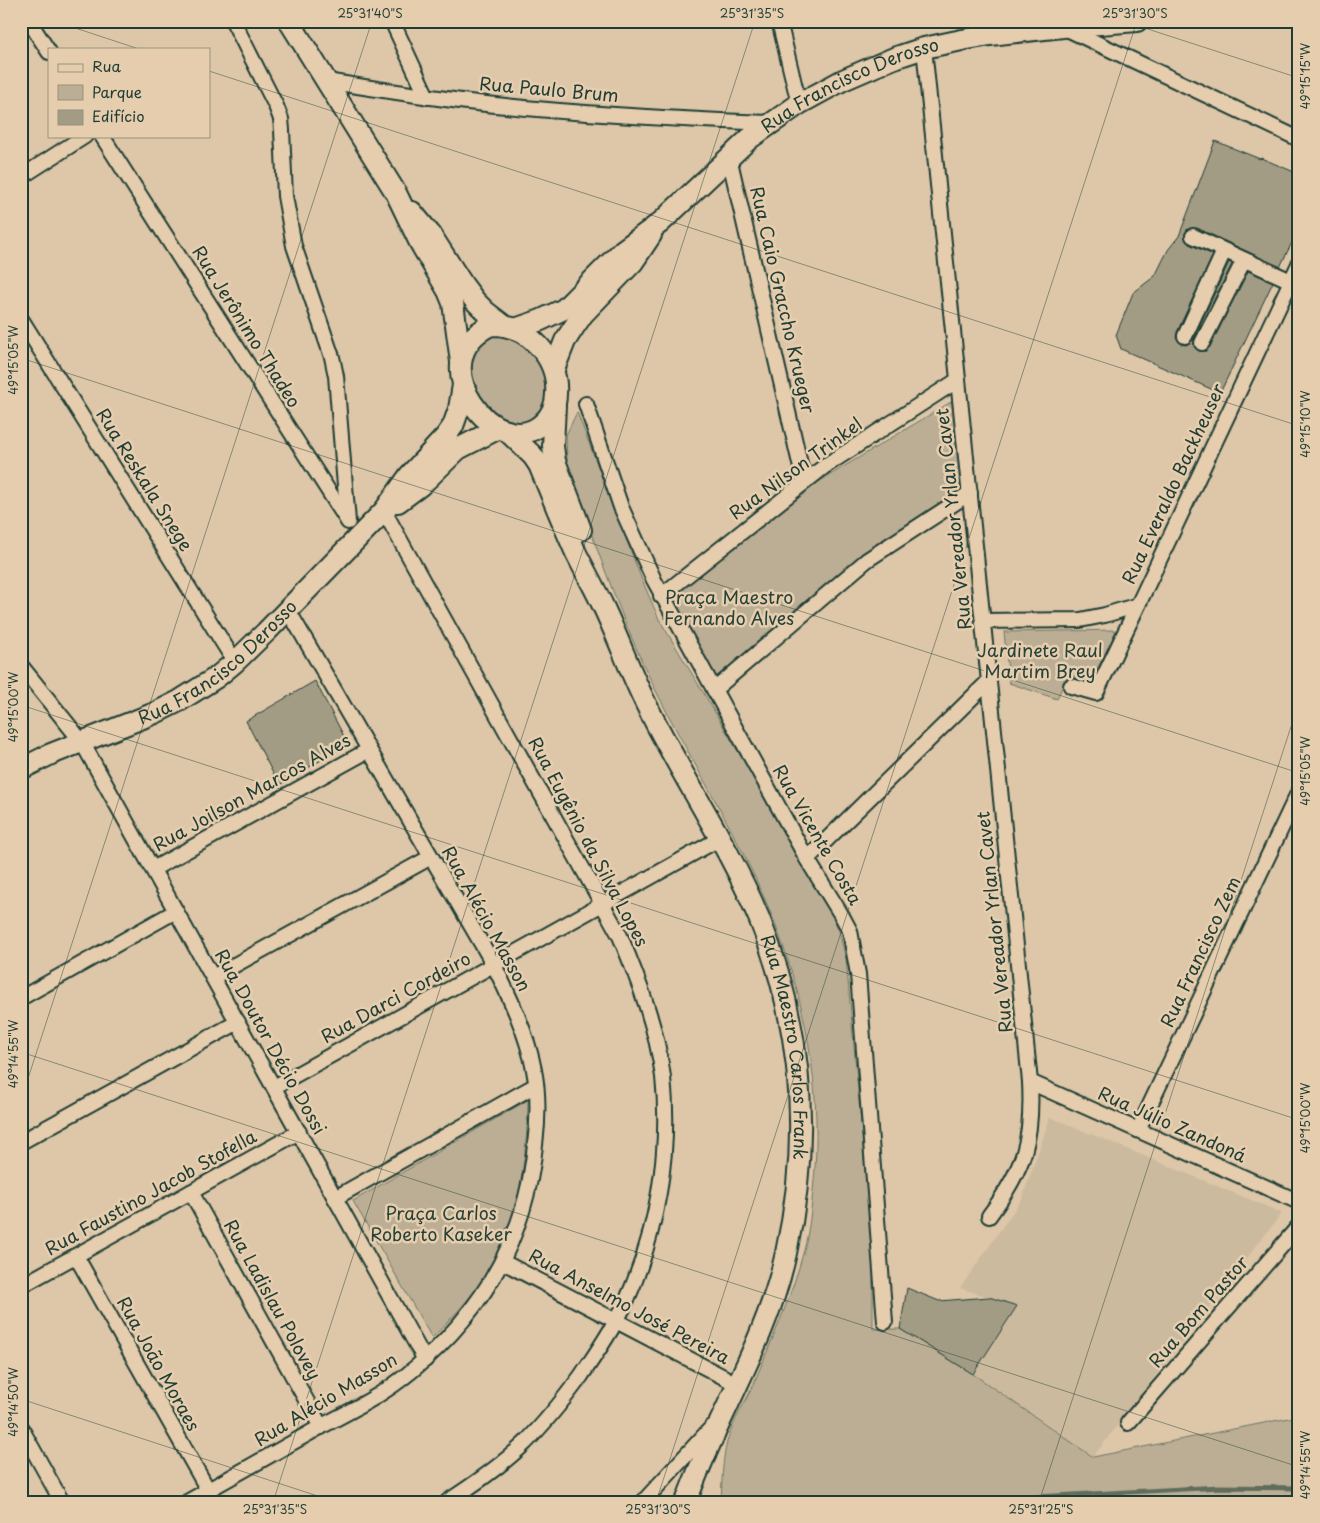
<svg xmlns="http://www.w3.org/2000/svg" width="1320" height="1523" font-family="'Playpen Sans',sans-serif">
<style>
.built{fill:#ccba9e}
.green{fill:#bbae94;stroke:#6d7664}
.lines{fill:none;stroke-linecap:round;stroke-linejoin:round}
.stream{stroke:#606c5c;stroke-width:5}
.building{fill:#a39c85;stroke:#1f3d34}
.minor-casing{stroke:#1f3d34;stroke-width:18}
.secondary-casing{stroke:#1f3d34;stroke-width:24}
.minor{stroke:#e6cdae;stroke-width:14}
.secondary{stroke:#e6cdae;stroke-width:20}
.ticks{fill:none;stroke:#1f3d34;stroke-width:1;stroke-opacity:0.45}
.labels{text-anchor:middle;stroke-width:5;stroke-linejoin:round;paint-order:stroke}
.street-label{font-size:18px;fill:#1f3d34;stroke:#e6cdae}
.park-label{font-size:18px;fill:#274339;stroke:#e6cdae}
.neatline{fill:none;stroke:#1f3d34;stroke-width:2}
.ticks-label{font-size:12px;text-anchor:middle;fill:#1f3d34}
</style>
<rect width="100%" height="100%" fill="#dec7a9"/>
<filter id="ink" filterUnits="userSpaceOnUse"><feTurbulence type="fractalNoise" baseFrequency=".02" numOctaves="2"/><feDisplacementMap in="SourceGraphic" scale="10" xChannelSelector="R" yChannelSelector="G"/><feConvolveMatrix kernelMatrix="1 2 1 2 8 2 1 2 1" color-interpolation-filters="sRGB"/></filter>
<g filter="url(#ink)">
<path class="built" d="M1050,1117L1282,1213L1093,1457L973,1374L1017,1306L960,1288L1022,1199Z"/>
<g class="green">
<path d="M502,335L515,338L539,357L549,381L544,409L536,419L515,425L491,413L473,389L469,356L490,336Z"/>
<path d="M956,399L964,486L863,554L717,678L670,597L810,487Z"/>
<path d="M577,412L642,580L659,619L709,702L829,907L839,931L846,959L873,1254V1329H900L973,1374L1093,1457L1299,1416V1502H721C722,1482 722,1462 727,1442C732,1422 746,1402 754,1383C772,1339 792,1296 804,1250C809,1232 811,1211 813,1191C824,1092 806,996 767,904C735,829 690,760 654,687C622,622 599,552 573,485L567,461L566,435Z"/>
<path d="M1117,630L1092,679L1067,676L1057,699L1009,683L1004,632Z"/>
<path d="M528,1100C527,1162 518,1231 481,1283C466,1303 450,1320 432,1338L353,1201Z"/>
</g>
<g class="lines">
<path class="stream" d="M1021,1502L1036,1497L1220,1487L1299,1488"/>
</g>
<g class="building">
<path d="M1215,141L1260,159L1261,158L1299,174V228L1280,267L1197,228L1188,229L1185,233L1186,241L1189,244L1213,255L1177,332L1176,337L1181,344L1186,345L1193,340L1229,262L1232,264L1194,340V347L1199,351H1206L1210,347L1248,271L1273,282L1220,393L1121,349L1116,335L1133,293L1155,276L1168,250L1179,236Z"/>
<path d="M315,681L348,744L279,785L246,721Z"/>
<path d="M907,1288L939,1301L989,1297L1017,1306L973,1374L900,1329Z"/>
</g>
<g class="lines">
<g class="minor-casing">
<g id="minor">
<path d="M29,21L49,52"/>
<path d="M233,21L276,106L281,119L282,130L285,196L294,246L332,357L336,376L348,522"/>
<path d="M392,21L427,97"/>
<path d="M779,21L799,104"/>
<path d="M1065,28L1299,139"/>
<path d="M924,48L1030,1082C1033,1141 1024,1169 989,1216"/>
<path d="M326,81C376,89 426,97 477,103C574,114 672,119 770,123"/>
<path d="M102,136L347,520"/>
<path d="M729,157L804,481"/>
<path d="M21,177L85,136"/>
<path d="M1193,236L1291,281"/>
<path d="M21,319L235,662"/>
<path d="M1185,336L1224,251"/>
<path d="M1202,343L1244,260"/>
<path d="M586,404L621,507L654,580L807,859L842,916L850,931L858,974L885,1322"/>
<path d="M384,511L620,936C639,981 657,1029 663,1077C671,1152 657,1233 626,1302C614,1328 597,1352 581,1376C564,1399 546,1422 525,1443C502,1465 475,1484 447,1502"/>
<path d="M661,596L825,466L958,380"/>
<path d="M983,621L1080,620L1105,615L1138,605L1299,264"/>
<path d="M21,666L82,742L425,1360"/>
<path d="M1071,686L1096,693L1138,605"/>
<path d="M714,690L867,560L970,493"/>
<path d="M807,859L989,681"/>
<path d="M153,869L369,750"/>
<path d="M213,977L431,857"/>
<path d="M21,998L176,911"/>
<path d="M1030,1082L1299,1202"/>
<path d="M274,1087L719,839"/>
<path d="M1138,1130L1299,791"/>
<path d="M21,1142L238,1022"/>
<path d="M191,1192L321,1427"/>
<path d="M335,1198L536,1085"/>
<path d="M76,1256L208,1490"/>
<path d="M503,1262L737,1384"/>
<path d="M21,1286L299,1132"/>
<path d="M1128,1423L1299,1226"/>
<path d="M21,1428L62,1502"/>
<path d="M187,1502C232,1477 277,1451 322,1426C352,1410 383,1395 409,1373C482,1314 526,1240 535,1145C538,1121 539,1095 534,1070C527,1033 510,998 494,965L288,610"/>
<path d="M643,1502L712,1427"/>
</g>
</g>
<g class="secondary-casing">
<g id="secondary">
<path d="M289,21L396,193L420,243L448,291L453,303L461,362"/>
<path d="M412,212L431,235L463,285L475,301L486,312L503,325"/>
<path d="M491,325C527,324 559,357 556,394C556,406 551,416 542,424C497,464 417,360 491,325Z"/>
<path id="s1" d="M515,329L541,320L564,309L623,250L660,223L749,139L799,104L843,80L894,58L924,48L962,40L990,35L1063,27L1137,21"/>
<path d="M554,369L565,341L574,327L583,314L633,262L651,235"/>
<path d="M555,406L553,446L555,461L581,530"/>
<path id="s2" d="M507,431L533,456L539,465C551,494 563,524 576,553C585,571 595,589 604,608C620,642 632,677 649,710C684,780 729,846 759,918C803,1026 811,1139 786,1253C767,1341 716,1418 686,1502"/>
<path d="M398,502L421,485L458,449L499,428"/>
<path id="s3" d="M21,769L51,754L155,713L179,701L217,677L235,662L266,632L384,511L409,476L446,436L453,426L459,409L463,385"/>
</g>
</g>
<use href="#minor" class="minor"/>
<use href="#secondary" class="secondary"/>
</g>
</g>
<path class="ticks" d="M54,21L139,49M1123,21L1299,78M209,71L1299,426M21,358L1299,773M21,705L1299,1120M21,1052L1299,1467M21,1100L372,21M21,1399L336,1502M273,1502L755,21M656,1502L1137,21M1039,1502L1299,702"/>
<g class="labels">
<g class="street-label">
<text dy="6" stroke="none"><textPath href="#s1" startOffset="420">Rua Francisco Derosso</textPath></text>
<text transform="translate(549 90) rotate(5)" y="6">Rua Paulo Brum</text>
<text transform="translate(782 300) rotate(77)" y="6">Rua Caio Graccho Krueger</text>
<text transform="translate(246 327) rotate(58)" y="6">Rua Jerônimo Thadeo</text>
<text transform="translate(796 469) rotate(-36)" y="6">Rua Nilson Trinkel</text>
<text transform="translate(144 480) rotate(58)" y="6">Rua Reskala Snege</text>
<text transform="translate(1174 484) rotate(-65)" y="6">Rua Everaldo Backheuser</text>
<text transform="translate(954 519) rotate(-96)" y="6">Rua Vereador Yrlan Cavet</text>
<text dy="6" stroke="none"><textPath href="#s3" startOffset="226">Rua Francisco Derosso</textPath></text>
<text transform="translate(252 793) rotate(-29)" y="6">Rua Joilson Marcos Alves</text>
<text transform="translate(817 835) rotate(60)" y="6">Rua Vicente Costa</text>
<text transform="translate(588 842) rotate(62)" y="6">Rua Eugênio da Silva Lopes</text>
<text transform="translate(486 919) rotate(61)" y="6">Rua Alécio Masson</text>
<text transform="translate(995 922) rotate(-96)" y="6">Rua Vereador Yrlan Cavet</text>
<text transform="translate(1201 952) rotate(-65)" y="6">Rua Francisco Zem</text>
<text transform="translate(396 998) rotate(-29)" y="6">Rua Darci Cordeiro</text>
<text transform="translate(270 1042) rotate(61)" y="6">Rua Doutor Décio Dossi</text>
<text dy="6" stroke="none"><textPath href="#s2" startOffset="684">Rua Maestro Carlos Frank</textPath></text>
<text transform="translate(1172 1125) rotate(24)" y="6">Rua Júlio Zandoná</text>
<text transform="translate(151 1193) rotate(-29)" y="6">Rua Faustino Jacob Stofella</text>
<text transform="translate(272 1300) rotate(61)" y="6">Rua Ladislau Polovey</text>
<text transform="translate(629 1307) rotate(28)" y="6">Rua Anselmo José Pereira</text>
<text transform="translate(1199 1312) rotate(-49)" y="6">Rua Bom Pastor</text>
<text transform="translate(158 1364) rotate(61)" y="6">Rua João Moraes</text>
<text transform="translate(326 1400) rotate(-31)" y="6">Rua Alécio Masson</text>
</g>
<g class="park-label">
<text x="729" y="604">Praça Maestro<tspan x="729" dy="21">Fernando Alves</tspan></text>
<text x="1040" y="657">Jardinete Raul<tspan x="1040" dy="21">Martim Brey</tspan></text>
<text x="441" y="1220">Praça Carlos<tspan x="441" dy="21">Roberto Kaseker</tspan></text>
</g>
</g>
<rect width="1320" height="1523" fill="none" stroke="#e6cdae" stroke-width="55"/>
<rect x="48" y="48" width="162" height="90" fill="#e6cdae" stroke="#96937d"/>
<rect x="58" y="64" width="25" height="8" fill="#e6cdae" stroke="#96937d"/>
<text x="92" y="72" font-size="15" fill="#1f3d34">Rua</text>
<rect x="58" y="85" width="25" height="15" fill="#bbae94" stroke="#96937d"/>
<text x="92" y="98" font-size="15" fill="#1f3d34">Parque</text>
<rect x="58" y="110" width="25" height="15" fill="#a39c85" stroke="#96937d"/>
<text x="92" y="122" font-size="15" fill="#1f3d34">Edifício</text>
<rect x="28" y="28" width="1264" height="1468" class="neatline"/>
<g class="ticks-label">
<text x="370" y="18">25°31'40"S</text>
<text x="752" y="18">25°31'35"S</text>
<text x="1135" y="18">25°31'30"S</text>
<text transform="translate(1306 76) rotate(-90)" y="4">49°15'15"W</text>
<text transform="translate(14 360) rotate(-90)" y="4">49°15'05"W</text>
<text transform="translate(1306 424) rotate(-90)" y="4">49°15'10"W</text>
<text transform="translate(14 707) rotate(-90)" y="4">49°15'00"W</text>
<text transform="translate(1306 771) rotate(-90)" y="4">49°15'05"W</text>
<text transform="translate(14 1054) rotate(-90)" y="4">49°14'55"W</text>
<text transform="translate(1306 1118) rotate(-90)" y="4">49°15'00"W</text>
<text transform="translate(14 1402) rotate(-90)" y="4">49°14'50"W</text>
<text transform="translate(1306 1465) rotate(-90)" y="4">49°14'55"W</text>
<text x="275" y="1514">25°31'35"S</text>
<text x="658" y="1514">25°31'30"S</text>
<text x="1041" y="1514">25°31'25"S</text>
</g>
</svg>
